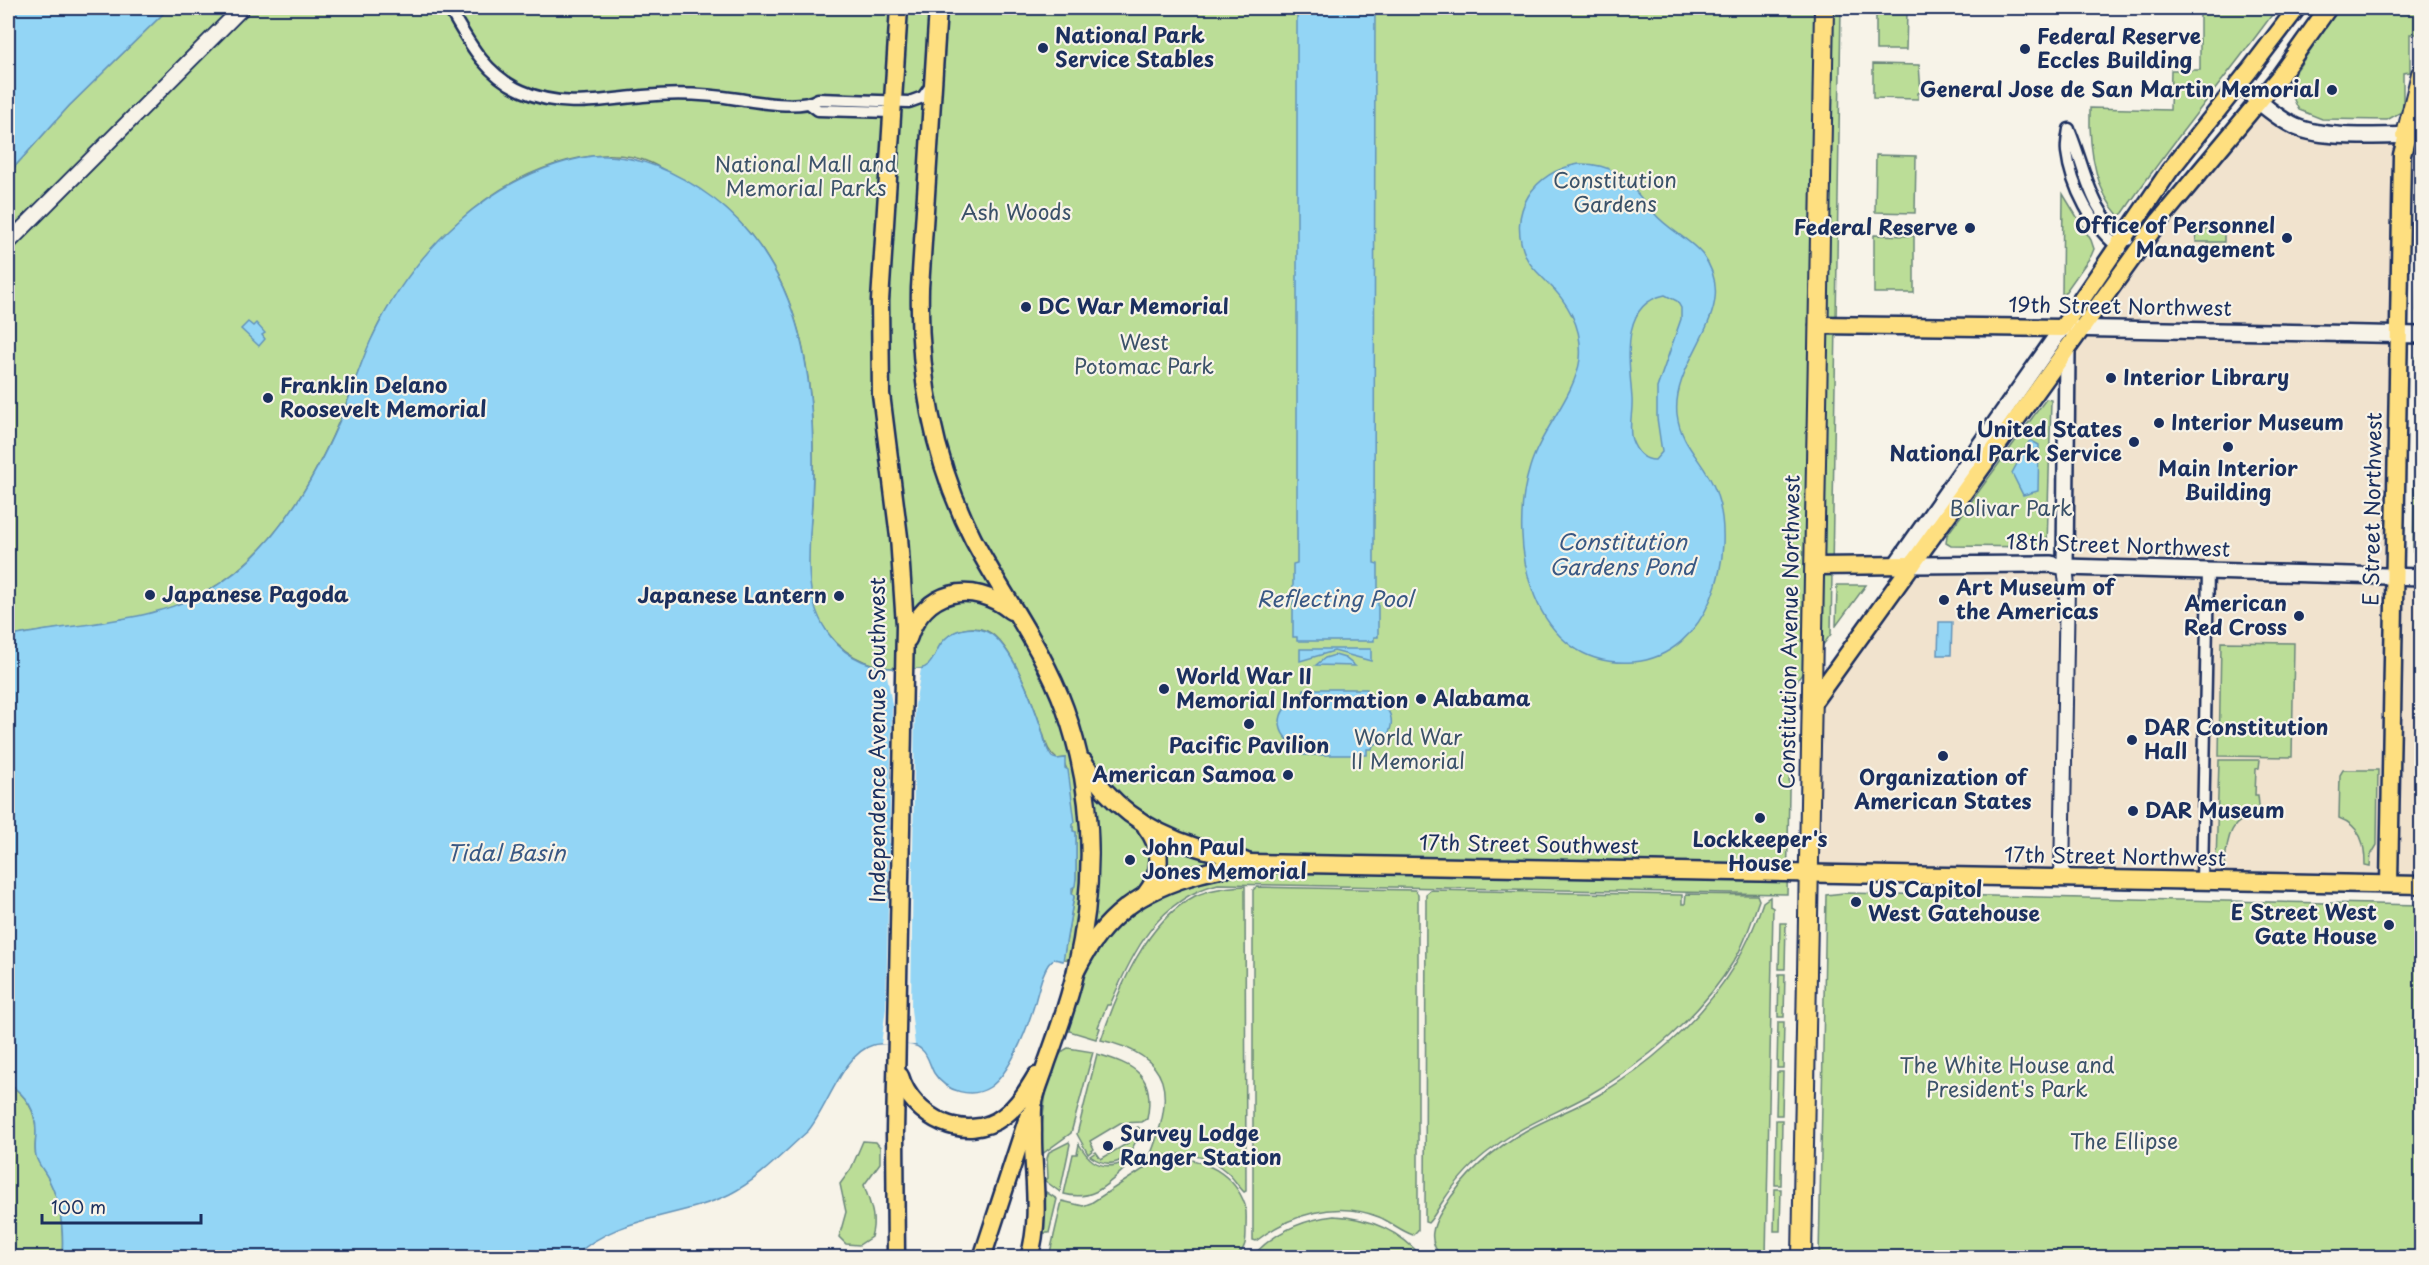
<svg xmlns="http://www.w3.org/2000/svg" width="2429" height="1265" font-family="'Playpen Sans',sans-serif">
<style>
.built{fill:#f1e3ce}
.green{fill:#bbdd97;stroke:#6b867a;stroke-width:1.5}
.water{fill:#93d5f5;stroke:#6393b9;stroke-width:1.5;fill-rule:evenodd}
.pier{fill:#f7f3e8}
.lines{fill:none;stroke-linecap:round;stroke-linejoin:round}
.minor-casing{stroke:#1b2f5e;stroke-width:15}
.tertiary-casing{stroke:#1b2f5e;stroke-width:18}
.secondary-casing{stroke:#1b2f5e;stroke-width:20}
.primary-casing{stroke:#1b2f5e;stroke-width:21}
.trunk-casing{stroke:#1b2f5e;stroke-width:22}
.motorway-casing{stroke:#1b2f5e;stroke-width:24}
.minor{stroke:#f7f3e8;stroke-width:10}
.tertiary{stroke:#f7f3e8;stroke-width:14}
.secondary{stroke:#f7f3e8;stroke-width:15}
.primary{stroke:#fedf80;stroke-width:16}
.trunk{stroke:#fedf80;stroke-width:18}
.motorway{stroke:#fedf80;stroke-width:20}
.poi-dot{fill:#1b2f5e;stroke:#f7f3e8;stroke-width:2}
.labels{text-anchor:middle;stroke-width:4.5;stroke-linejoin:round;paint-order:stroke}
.poi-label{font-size:21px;font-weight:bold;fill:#1b2f5e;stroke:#f7f3e8;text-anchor:start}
.park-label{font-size:21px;fill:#3b5269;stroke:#f7f3e8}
.street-label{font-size:21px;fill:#1b2f5e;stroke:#f7f3e8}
.water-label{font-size:22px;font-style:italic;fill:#395884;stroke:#f7f3e8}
</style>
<rect width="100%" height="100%" fill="#f7f3e8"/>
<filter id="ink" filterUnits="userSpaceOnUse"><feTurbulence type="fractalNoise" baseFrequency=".0167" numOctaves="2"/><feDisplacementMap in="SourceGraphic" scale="12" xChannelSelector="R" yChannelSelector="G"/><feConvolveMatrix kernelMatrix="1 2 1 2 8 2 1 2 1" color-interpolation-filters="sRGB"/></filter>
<g filter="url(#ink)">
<path class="built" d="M2259,101L2290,124L2407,135L2393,576L2421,577V885L1808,873L1811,705L1912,565L2065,566L2067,350Z"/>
<g class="green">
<path d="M169,8H1841L1831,634L1791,689L1787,894L1218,884C1158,899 1132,953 1110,1005H1107L1098,1027L1100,1028L1096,1039L1069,1031L1068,1028L1087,960L1063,959L1074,897L1072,894L1076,878V832L1073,831L1067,770L1064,762L1065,758L1057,759C1047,752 1046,742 1042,730C1034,705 1012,643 987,631C971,624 951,630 941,644C936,651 934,662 927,667C920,671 909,669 901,669C867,668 839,653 821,623C800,588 810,541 812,503C817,400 809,282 726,209C715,200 701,193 689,186C676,178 664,169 651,163C622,150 586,154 556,164C480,188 421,250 382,318C366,346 357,378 345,407C316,478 274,555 204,593C145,626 72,623 8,637V174L69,106Z"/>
<path d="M2200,8H2277C2227,77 2171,142 2123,213L2119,216C2093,188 2089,143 2090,108L2170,110L2171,70H2200Z"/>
<path d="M2339,8H2421V27H2417V34H2410V72L2403,73V111L2387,120L2322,119L2299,110C2293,99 2289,89 2292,77Z"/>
<path d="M1876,11L1907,12L1906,50H1876Z"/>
<path d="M1873,64L1919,65L1921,92L1918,93V99L1873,98Z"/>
<path d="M1876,155L1916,156L1915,213L1875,212Z"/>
<path d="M2421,157L2422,315H2421L2417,311Z"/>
<path d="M2063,194L2091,240L2094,249L2091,256L2064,294H2062Z"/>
<path d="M2197,229L2224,230V242H2196Z"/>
<path d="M1874,235L1914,236V293H1874Z"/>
<path d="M2421,354L2422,555H2416L2413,552L2416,357Z"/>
<path d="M2046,399L2051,400L2047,547L1951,546L1946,543L1947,535Z"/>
<path d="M1837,585H1866L1836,626Z"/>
<path d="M2221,642L2294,643L2292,757L2219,756Z"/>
<path d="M2219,760H2260L2259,768L2256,769L2255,795H2258L2260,815C2230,817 2227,838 2225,863H2216Z"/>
<path d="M2343,770H2378L2377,845L2371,855L2370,866L2365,865C2365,844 2361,826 2339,818L2340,775Z"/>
<path d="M1245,886L1246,1191L1244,1192C1238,1186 1234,1179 1228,1173C1206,1153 1178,1150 1151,1159L1150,1156C1175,1095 1173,1056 1101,1040C1118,990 1146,921 1195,896C1210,889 1228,887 1245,886Z"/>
<path d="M1256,887L1415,890L1418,894V1230L1413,1235C1401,1231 1391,1222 1379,1217C1336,1200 1291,1214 1256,1241L1253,1240V890Z"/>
<path d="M1431,890L1682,895V904H1685L1686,894L1757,895L1759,900C1752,920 1746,941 1735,959C1701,1015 1645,1063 1589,1095C1557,1113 1522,1125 1493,1148C1473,1162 1457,1180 1443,1201C1438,1208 1434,1217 1428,1223L1425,1222L1426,894Z"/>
<path d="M1844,893L2421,905V1257H1819L1826,895Z"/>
<path d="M1770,897V906L1773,908L1766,1257H1442C1427,1241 1432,1226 1443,1209C1464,1175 1494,1148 1529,1129C1553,1116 1579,1107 1602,1093C1625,1079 1648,1062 1668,1044C1713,1004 1745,959 1763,902Z"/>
<path d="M1780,923H1786L1785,969H1779Z"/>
<path d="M1779,974H1785L1784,1017H1778Z"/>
<path d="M1778,1022H1784L1783,1068H1777Z"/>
<path d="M1068,1048L1093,1052L1071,1133L1042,1154C1040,1131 1045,1057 1068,1048Z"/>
<path d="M1097,1054C1135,1065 1156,1075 1147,1119L1142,1122L1120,1123L1090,1141L1094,1149L1088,1154L1077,1134Z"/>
<path d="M1777,1072H1783L1782,1115H1776Z"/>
<path d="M8,1083C26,1096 36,1110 36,1132C36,1140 34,1148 36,1156C37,1163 46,1172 49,1180C61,1204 64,1231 62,1257H8Z"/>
<path d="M1776,1120H1782L1781,1185H1775Z"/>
<path d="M1138,1127L1141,1130C1132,1154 1117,1175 1090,1156L1096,1152L1101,1159L1128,1143L1124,1136Z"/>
<path d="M863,1141L876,1142L880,1147V1163L864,1185C870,1204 877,1217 871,1237L859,1245L846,1244L839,1237L846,1212L840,1184L851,1169Z"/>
<path d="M1069,1142L1070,1144L1060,1192L1044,1180L1048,1178L1047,1158L1049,1152Z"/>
<path d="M1079,1144C1087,1158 1097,1169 1116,1165C1121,1164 1125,1162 1131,1163C1108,1183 1095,1202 1064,1194L1073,1154H1077Z"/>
<path d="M1172,1158C1203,1157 1235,1175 1245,1205C1247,1212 1246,1221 1246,1229C1246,1242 1246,1248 1236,1257H1049L1062,1201L1083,1206L1091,1203L1148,1166Z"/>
<path d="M1775,1189H1781L1780,1231H1774Z"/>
<path d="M1046,1192L1057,1199L1049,1233H1043Z"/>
<path d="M1334,1216C1369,1218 1399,1230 1422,1257H1252C1274,1232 1301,1220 1334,1216Z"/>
</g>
<g class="water">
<path d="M8,8H169L69,106L8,174Z"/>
<path d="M1297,8H1375L1374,563L1378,564V637H1374V641H1297V637H1293V564L1297,563Z"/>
<path d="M592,156C638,153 678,172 714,199C807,271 817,392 812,501C810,547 800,598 831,637C849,661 877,669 906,669C913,669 922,671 928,665C934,660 936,651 940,645C953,626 981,622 997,639C1017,659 1032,700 1041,727C1044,736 1045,746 1050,754C1052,758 1053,758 1057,759L1065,758V768L1068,770L1075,822L1073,824V831L1076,832V878L1075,886L1072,888V894L1074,896L1063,961L1054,959C1042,965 1037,999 1032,1012C1025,1034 1009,1074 990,1087C972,1099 946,1092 934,1073C930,1066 928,1055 922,1050C916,1044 908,1044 900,1044C891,1044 882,1042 873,1045C843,1053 827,1109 808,1131C784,1152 759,1179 730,1194C679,1219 616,1215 574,1257H62C64,1231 61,1204 49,1180C46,1173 37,1163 36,1156C34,1148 36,1140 36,1132C36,1110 27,1096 8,1083V637C80,621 162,625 225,580C282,540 319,471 345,408C354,385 361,362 371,340C413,250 492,172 592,156Z"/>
<path d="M1579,164C1622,163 1629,186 1654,213C1668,230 1689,238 1702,254C1745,310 1671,357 1677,414C1681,448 1706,462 1716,492C1738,554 1709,656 1633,662C1532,670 1506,543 1530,467C1541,430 1575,396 1580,359C1583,327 1568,302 1546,281C1539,274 1530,266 1526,257C1506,212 1534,171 1579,164ZM1665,295L1677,301L1681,308V319L1657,388V418L1662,452L1655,460C1643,460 1636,451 1632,440C1628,428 1633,412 1632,399C1630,365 1618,304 1665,295Z"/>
<path d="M248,322L253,326L256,323L265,333L262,335L265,339L259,346L241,329Z"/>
<path d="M2030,440L2039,445L2038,491L2023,495L2012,473Z"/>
<path d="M1939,622H1952L1951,655H1938Z"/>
<path d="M1300,649H1371V661L1334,651L1300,661Z"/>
<path d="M1335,655L1345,658L1355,666L1316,665L1325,658Z"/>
<path d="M1304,689H1367L1368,696H1373V700C1398,707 1397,738 1373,745L1372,749H1367V755H1303V749H1298V745C1274,738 1274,707 1298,700V696H1303Z"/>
</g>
<path class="pier" d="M886,669H921L915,705L911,1009L915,1045L881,1044L886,1008L892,705Z"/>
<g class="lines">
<g class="minor-casing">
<g id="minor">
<path d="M449,8C468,41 485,75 522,91C562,109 601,100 643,96C675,93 706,94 738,99C760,102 800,110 818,99L909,102L923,97L931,86"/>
<path d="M810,104L818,110L892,112"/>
<path d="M2069,129C2068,136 2066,145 2067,152C2071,187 2093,229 2121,249"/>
<path d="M2070,132C2086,171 2090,214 2128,240"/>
<path d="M2202,881L2208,571"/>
</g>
</g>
<g class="tertiary-casing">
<g id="tertiary">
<path d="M8,243L242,8"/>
<path d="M2062,878L2067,585L2065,567"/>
</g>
</g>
<g class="secondary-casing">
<g id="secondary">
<path d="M2239,84C2256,99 2275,117 2296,127C2326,140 2387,135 2422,135"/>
<path d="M1912,565L2051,564L2065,567L2422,577"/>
<path d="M1895,566L2062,328L2422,335"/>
<path d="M2065,567L2067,350"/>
</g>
</g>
<g class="primary-casing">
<g id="primary">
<path d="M938,8L920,288C918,376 933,460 973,539C1003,596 1043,648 1065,709C1095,793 1096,883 1076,970C1069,1001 1058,1032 1047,1062C1043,1075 1037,1088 1034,1101C1032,1110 1033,1122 1033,1131C1032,1174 1042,1215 1029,1258"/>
<path d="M1818,325L2062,328L2170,170L2249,71L2297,8"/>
<path d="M1814,566L1912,565"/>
<path d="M908,639C924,590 972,579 1011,611"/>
<path d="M1811,705L2159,221L2279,77L2328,8"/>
<path d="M1084,762C1109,805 1149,832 1196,847C1214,853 1232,855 1249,863"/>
<path d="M2389,884L2402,155L2407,135"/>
<path d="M1145,895C1162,873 1164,850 1146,827"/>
<path d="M1076,971C1103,916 1141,890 1199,874C1216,869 1233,867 1249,863L2422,885"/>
<path d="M900,1076C912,1117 966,1145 1004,1116C1018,1106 1027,1091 1036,1076"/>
<path d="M896,1258L895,1133L905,625L899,537L881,394L880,301L899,8"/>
<path d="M982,1258L1028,1117"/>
</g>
</g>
<g class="trunk-casing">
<path id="trunk" d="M1802,1258L1824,8"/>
</g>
<g class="motorway-casing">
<path id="motorway" d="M2407,135L2422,74"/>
</g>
<use href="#minor" class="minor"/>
<use href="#tertiary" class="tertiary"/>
<use href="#secondary" class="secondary"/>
<use href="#primary" class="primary"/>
<use href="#trunk" class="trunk"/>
<use href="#motorway" class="motorway"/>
</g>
</g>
<g class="poi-dot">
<circle cx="1043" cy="48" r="6"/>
<circle cx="2025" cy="49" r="6"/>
<circle cx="2332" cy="90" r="6"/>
<circle cx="1970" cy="228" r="6"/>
<circle cx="2287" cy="238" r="6"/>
<circle cx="1026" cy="307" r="6"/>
<circle cx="2111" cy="378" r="6"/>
<circle cx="268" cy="398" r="6"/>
<circle cx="2159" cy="423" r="6"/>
<circle cx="2134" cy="442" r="6"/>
<circle cx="2228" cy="447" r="6"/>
<circle cx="150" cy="595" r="6"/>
<circle cx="839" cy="596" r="6"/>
<circle cx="1944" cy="600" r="6"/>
<circle cx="2299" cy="616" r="6"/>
<circle cx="1164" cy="689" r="6"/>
<circle cx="1421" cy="699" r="6"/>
<circle cx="1249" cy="724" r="6"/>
<circle cx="2132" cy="740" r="6"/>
<circle cx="1943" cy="756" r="6"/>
<circle cx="1288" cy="775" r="6"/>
<circle cx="2133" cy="811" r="6"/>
<circle cx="1760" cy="818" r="6"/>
<circle cx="1130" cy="860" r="6"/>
<circle cx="1856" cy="902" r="6"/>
<circle cx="2389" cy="925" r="6"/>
<circle cx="1108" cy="1146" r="6"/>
</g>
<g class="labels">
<g class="poi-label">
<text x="1055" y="43">National Park<tspan x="1055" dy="24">Service Stables</tspan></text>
<text x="2037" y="44">Federal Reserve<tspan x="2037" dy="24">Eccles Building</tspan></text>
<text x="2320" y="97" text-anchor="end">General Jose de San Martin Memorial</text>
<text x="2275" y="233" text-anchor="end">Office of Personnel<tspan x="2275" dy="24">Management</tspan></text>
<text x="1958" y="235" text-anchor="end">Federal Reserve</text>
<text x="1038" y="314">DC War Memorial</text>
<text x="2123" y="385">Interior Library</text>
<text x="280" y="393">Franklin Delano<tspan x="280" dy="24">Roosevelt Memorial</tspan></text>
<text x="2171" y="430">Interior Museum</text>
<text x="2122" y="437" text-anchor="end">United States<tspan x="2122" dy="24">National Park Service</tspan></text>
<text x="2228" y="476" text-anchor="middle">Main Interior<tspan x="2228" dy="24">Building</tspan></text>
<text x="1956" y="595">Art Museum of<tspan x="1956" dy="24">the Americas</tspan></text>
<text x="162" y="602">Japanese Pagoda</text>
<text x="827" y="603" text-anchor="end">Japanese Lantern</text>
<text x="2287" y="611" text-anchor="end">American<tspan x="2287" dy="24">Red Cross</tspan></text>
<text x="1176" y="684">World War II<tspan x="1176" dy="24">Memorial Information</tspan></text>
<text x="1433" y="706">Alabama</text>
<text x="2144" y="735">DAR Constitution<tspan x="2144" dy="24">Hall</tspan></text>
<text x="1249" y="753" text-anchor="middle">Pacific Pavilion</text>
<text x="1276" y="782" text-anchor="end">American Samoa</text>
<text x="1943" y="785" text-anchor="middle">Organization of<tspan x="1943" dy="24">American States</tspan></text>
<text x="2145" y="818">DAR Museum</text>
<text x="1760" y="847" text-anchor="middle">Lockkeeper's<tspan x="1760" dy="24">House</tspan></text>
<text x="1142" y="855">John Paul<tspan x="1142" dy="24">Jones Memorial</tspan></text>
<text x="1868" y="897">US Capitol<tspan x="1868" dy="24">West Gatehouse</tspan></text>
<text x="2377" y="920" text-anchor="end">E Street West<tspan x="2377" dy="24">Gate House</tspan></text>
<text x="1120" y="1141">Survey Lodge<tspan x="1120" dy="24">Ranger Station</tspan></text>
</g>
<g class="park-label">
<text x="806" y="172">National Mall and<tspan x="806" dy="24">Memorial Parks</tspan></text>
<text x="1615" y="188">Constitution<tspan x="1615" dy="24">Gardens</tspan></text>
<text x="1016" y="220">Ash Woods</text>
<text x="1144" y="350">West<tspan x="1144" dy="24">Potomac Park</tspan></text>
<text x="2011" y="516">Bolivar Park</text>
<text x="1408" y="745">World War<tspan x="1408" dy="24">II Memorial</tspan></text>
<text x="2007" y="1073">The White House and<tspan x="2007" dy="24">President's Park</tspan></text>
<text x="2124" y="1149">The Ellipse</text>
</g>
<g class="street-label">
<text transform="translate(2120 307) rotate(1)" y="7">19th Street Northwest</text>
<text transform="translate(2373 509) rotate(-89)" y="7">E Street Northwest</text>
<text transform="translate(2118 546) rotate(2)" y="7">18th Street Northwest</text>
<text transform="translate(1790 632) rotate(-89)" y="7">Constitution Avenue Northwest</text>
<text transform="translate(878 740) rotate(-90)" y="7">Independence Avenue Southwest</text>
<text transform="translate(1529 845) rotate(1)" y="7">17th Street Southwest</text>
<text transform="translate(2115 857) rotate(1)" y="7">17th Street Northwest</text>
</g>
<g class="water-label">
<text x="1622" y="550">Constitution<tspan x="1622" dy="25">Gardens Pond</tspan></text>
<text x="1335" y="607">Reflecting Pool</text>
<text x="506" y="861">Tidal Basin</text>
</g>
</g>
<rect width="2429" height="1265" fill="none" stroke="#f7f3e8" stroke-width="30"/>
<rect x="15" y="15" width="2399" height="1235" fill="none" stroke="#1b2f5e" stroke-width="2" filter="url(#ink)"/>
<path d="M42 1214v9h159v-9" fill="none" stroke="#1b2f5e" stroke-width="3"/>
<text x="51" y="1214" font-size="18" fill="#1b2f5e" stroke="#f7f3e8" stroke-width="4.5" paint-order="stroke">100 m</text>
</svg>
